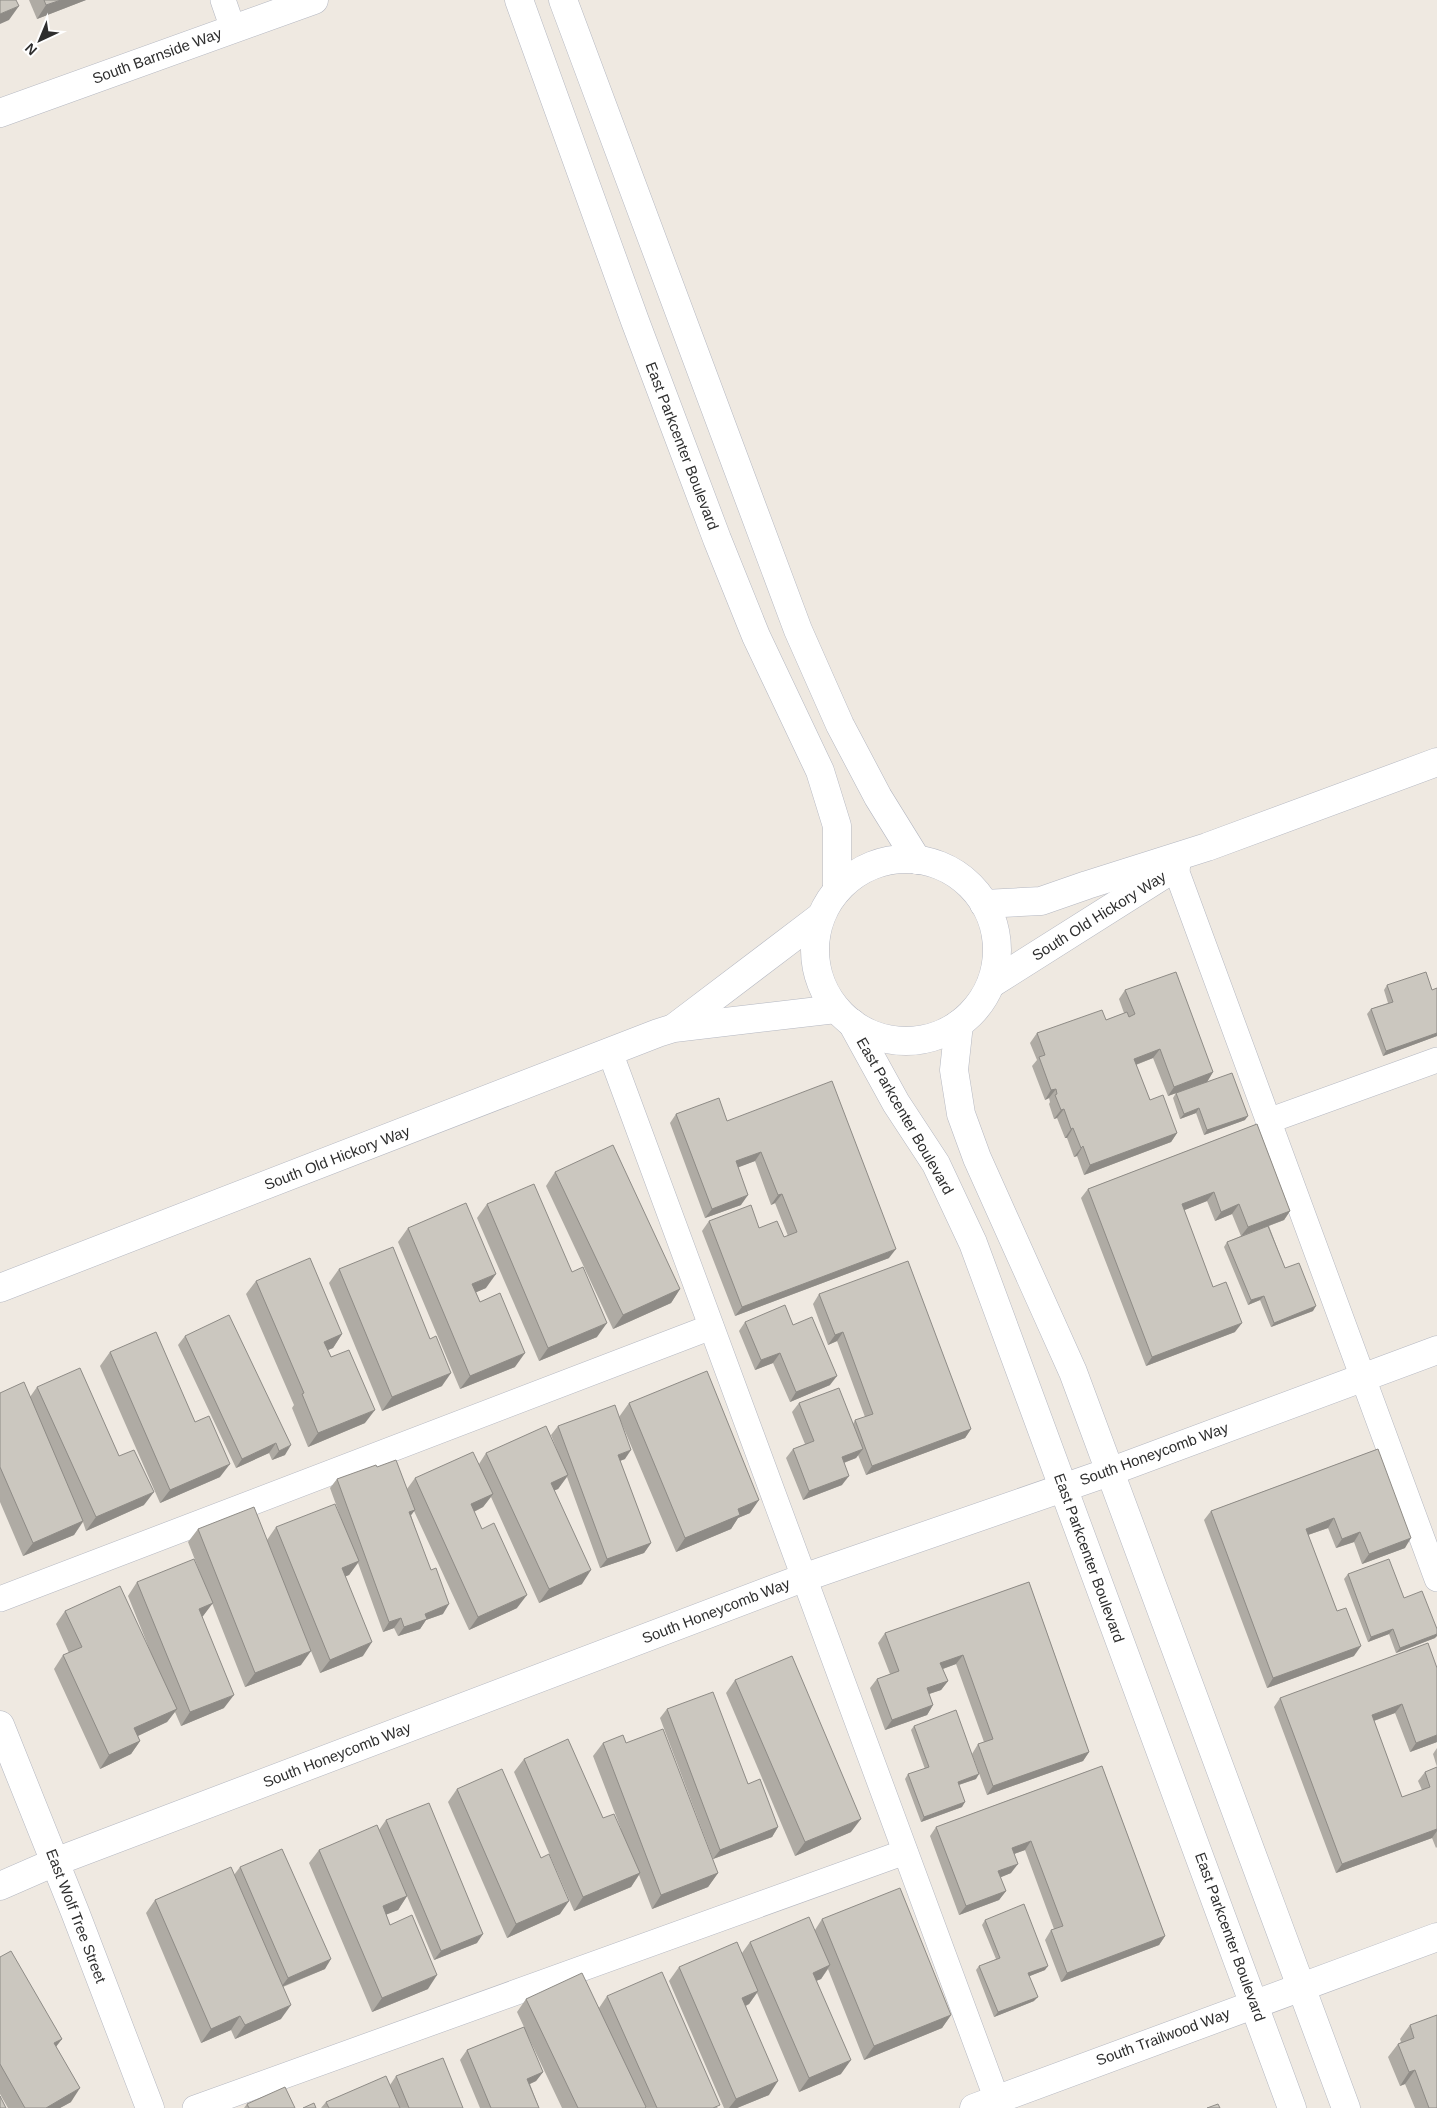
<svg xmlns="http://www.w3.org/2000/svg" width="1437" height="2108" font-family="Helvetica,sans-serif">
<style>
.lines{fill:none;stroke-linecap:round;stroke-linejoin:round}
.service-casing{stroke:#b4b7c1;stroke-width:26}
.minor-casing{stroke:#b4b7c1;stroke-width:29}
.tertiary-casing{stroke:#b4b7c1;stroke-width:29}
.service{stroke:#fff;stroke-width:25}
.minor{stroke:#fff;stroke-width:28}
.tertiary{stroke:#fff;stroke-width:28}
.wall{fill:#afaba4}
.shaded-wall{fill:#8e8b86}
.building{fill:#cbc7bf;stroke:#8e8b86}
.labels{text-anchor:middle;stroke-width:4.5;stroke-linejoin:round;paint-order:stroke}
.street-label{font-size:15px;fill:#2e2e2e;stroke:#fff}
</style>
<rect width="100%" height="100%" fill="#efe9e1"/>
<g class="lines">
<g class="service-casing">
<g id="service">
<path d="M223,0L233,29"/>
<path d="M1175,867L1437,1579"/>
<path d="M610,1052L1000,2108"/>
<path d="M1268,1121L1437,1060"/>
<path d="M0,1599L711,1327"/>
<path d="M195,2108L905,1852"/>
</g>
</g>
<g class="minor-casing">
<g id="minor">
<path d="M0,113L314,0"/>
<path d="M984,904L1041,901L1087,885L1207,847L1437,762"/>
<path d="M991,984L1176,867"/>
<path d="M675,1027L820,917"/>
<path d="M0,1288L658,1033L674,1028L836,1009"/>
<path d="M0,1725L75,1912L150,2108"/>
<path d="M0,1886L55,1862L803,1578L1109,1472L1437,1350"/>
<path d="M974,2108L1437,1937"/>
</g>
</g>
<g class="tertiary-casing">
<g id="tertiary">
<path d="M519,0L635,321L717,539L756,636L820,771L837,826V890"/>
<path d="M563,0L798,630L840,725L878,797L917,860"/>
<circle cx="906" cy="950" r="91"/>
<path d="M852,1023L896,1103L936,1164L973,1243L1292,2108"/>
<path d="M959,1024L954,1070L961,1114L977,1158L1073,1372L1346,2108"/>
</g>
</g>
<use href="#service" class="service"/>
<use href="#minor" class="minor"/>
<use href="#tertiary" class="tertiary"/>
</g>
<g class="wall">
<path d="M29,0H86L37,19Z"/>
<path d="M1387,985L1432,990L1437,988V1036L1383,1056L1367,1014L1371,1009L1388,1003L1384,990Z"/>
<path d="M1125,990L1213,1072L1207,1082L1245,1120L1204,1135L1196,1113L1180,1119L1173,1098L1176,1093L1168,1096L1153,1058L1136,1065L1150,1100L1177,1133L1171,1142L1084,1175L1077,1156L1074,1157L1067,1138H1065L1057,1118L1054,1119L1049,1104L1050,1102L1049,1098L1045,1100L1032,1066L1037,1060L1030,1043L1037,1033L1106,1020L1124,1013L1119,999Z"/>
<path d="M676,1114L727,1121L889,1258L735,1316L702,1231L709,1221L759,1228L784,1237L788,1236L775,1203L771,1205L755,1161L738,1167L741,1205L705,1218L670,1123Z"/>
<path d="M1257,1124L1290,1211L1284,1220L1269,1226L1285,1268L1313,1311L1271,1327L1260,1300L1248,1305L1224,1247L1227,1242L1241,1236L1232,1214L1215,1221L1207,1201L1184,1210L1213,1287L1235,1332L1146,1366L1081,1198L1088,1189Z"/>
<path d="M555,1172L680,1289L671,1303L613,1329L546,1186Z"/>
<path d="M487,1204L597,1337L539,1361L477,1218Z"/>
<path d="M408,1228L486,1288L476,1292L480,1302L515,1367L460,1389L398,1242Z"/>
<path d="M339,1269L442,1386L382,1411L329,1283Z"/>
<path d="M256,1281L342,1334L333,1348L328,1350L365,1423L308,1447L292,1408L294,1405L246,1294Z"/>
<path d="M819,1294L971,1429L965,1438L866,1475L858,1455L856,1458L844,1463L842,1485L803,1500L786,1458L793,1449L805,1444L792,1412L799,1403L853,1424L855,1420L865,1417L837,1341L828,1345L813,1304Z"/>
<path d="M745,1322L793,1325L830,1385L790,1402L773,1363L755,1370L739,1331Z"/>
<path d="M185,1336L285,1455L272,1460L269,1453L236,1468L178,1345Z"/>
<path d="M110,1352L195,1422L220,1477L160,1503L100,1366Z"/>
<path d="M37,1387L119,1456L144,1505L86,1531L83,1522L74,1535L23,1556L0,1502V1393L30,1397Z"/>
<path d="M629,1403L750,1513L738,1518L731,1529L676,1552L619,1417Z"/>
<path d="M558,1426L625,1459L620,1461L651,1543L644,1553L600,1568L567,1477L558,1489L554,1490L582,1584L539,1603L491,1497L483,1507L474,1512L517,1608L469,1630L414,1511L411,1515L443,1614L426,1620L420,1629L398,1636L394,1628L383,1632L358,1563L349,1575L345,1576L363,1656L320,1673L304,1634L301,1665L245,1687L212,1603L203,1616L202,1617L224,1708L181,1726L175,1712L167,1722L138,1736L140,1741L131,1754L100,1769L54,1669L63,1655L69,1653L56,1624L65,1611L151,1653L128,1596L137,1582L204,1583L188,1542L198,1529L267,1540L276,1527L342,1521L330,1488L337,1479L377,1467L407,1489L415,1478L479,1464L486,1453L559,1455L551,1435Z"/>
<path d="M1378,1449L1405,1548L1362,1564L1354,1542L1336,1548L1328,1528L1308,1535L1354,1656L1267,1688L1204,1520L1211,1511Z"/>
<path d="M1348,1574L1404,1598L1435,1638L1396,1653L1389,1634L1368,1642L1344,1579Z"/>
<path d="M1029,1582L1089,1752L1083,1761L987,1795L972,1754L978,1744L984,1742L956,1664L943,1669L948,1681L941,1690L929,1694L933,1705L927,1715L885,1730L870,1688L877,1679L890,1674L878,1643L885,1633Z"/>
<path d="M1437,1668V1742L1410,1752L1395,1713L1374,1721L1402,1797L1422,1790L1418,1781L1425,1772L1437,1767V1847L1436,1848L1432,1838L1336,1873L1274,1707L1280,1698Z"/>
<path d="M735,1680L851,1832L795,1856L726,1693Z"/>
<path d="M667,1709L748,1784L778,1827L772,1837L713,1859L660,1718Z"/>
<path d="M914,1726L976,1779L959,1785L962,1807L921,1822L905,1779L908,1774L925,1769L911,1730Z"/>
<path d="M603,1743H626L718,1873L708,1887L652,1909L639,1875L631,1887L574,1911L514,1772L524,1759L603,1818L621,1829L593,1756Z"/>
<path d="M1437,1748V1767L1433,1754Z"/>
<path d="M1102,1766L1165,1936L1159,1945L1061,1982L1045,1940L1051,1930L1054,1929L1025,1850L1014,1854L1011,1873L1000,1877L1006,1891L999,1900L959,1915L930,1836L936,1827Z"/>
<path d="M457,1789L560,1914L507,1938L448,1802Z"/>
<path d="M386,1820L477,1943L434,1960L407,1896L398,1910L386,1914L390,1925L428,1989L372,2012L309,1863L319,1850L402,1884L379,1830Z"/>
<path d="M240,1867L325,1969L283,1987L281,2019L235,2039L231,2030L201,2043L146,1913L155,1900L234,1875Z"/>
<path d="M822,1919L951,2015L942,2028L864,2060L828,1969L821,1979L816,1981L841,2074L799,2092L757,1993L749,2004L746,2006L769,2095L737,2108H724L669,1981L679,1967L742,1953L750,1942L815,1930Z"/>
<path d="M985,1920L1045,1970L1029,1976L1034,2001L994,2017L976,1970L979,1966L996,1959L982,1925Z"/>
<path d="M0,1957L62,2039L56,2046L71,2102L60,2108H8L0,2094Z"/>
<path d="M607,1996L718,2108H562L526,2032L543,2072L536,2081L530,2084L539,2108H480L460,2060L467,2050L524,2027L517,2012L526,1999L599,2008Z"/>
<path d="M1410,2025L1437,2108H1415L1405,2084L1400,2086L1388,2057L1398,2044L1401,2042L1400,2039Z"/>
<path d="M396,2076L463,2108H321L326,2102L390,2085Z"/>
<path d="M247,2104L295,2108H244Z"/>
</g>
<g class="shaded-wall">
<path d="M61,0H86L37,19L46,5Z"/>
<path d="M19,6L9,20L0,24V14Z"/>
<path d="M1437,1033V1036L1383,1056L1386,1051Z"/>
<path d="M1160,1049L1153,1058L1127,1068L1134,1059Z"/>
<path d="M1213,1072L1207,1082L1168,1096L1174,1087Z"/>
<path d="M1056,1089L1049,1098L1045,1100L1051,1090Z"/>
<path d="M1199,1108L1196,1113L1180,1119L1184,1114Z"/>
<path d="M1064,1109L1057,1118L1054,1119L1061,1110Z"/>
<path d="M1248,1116L1245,1120L1204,1135L1207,1130Z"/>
<path d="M1073,1128L1067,1138H1065L1071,1129Z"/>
<path d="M1177,1133L1171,1142L1084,1175L1090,1165Z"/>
<path d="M1083,1146L1077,1156L1074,1157L1081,1148Z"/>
<path d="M761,1152L755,1161L729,1171L736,1161Z"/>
<path d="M1214,1192L1207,1201L1175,1214L1182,1204Z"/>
<path d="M782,1194L775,1203L771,1205L778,1195Z"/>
<path d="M748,1195L741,1205L705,1218L712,1209Z"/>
<path d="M1239,1204L1232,1214L1215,1221L1221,1212Z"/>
<path d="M1290,1211L1284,1220L1241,1236L1248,1227Z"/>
<path d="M896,1249L889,1258L735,1316L742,1307Z"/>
<path d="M496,1274L486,1288L463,1298L472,1284Z"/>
<path d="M680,1289L671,1303L613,1329L623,1315Z"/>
<path d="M1264,1296L1260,1300L1248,1305L1251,1300Z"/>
<path d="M1316,1306L1313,1311L1271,1327L1274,1323Z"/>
<path d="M607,1323L597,1337L539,1361L548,1348Z"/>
<path d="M1242,1323L1235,1332L1146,1366L1152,1357Z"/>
<path d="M843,1332L837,1341L828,1345L835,1335Z"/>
<path d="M342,1334L333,1348L315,1355L324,1342Z"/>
<path d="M525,1353L515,1367L460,1389L470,1376Z"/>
<path d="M780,1353L773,1363L755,1370L761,1360Z"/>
<path d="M451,1373L442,1386L382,1411L392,1397Z"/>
<path d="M837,1376L830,1385L790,1402L796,1392Z"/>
<path d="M375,1410L365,1423L308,1447L318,1433Z"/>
<path d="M971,1429L965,1438L866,1475L872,1466Z"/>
<path d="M276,1443L269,1453L236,1468L242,1459Z"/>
<path d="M291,1445L285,1455L272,1460L279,1451Z"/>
<path d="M863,1449L856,1458L835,1466L842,1457Z"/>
<path d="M631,1450L625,1459L611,1464L618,1455Z"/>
<path d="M230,1464L220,1477L160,1503L170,1490Z"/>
<path d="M568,1475L558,1489L541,1496L551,1483Z"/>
<path d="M849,1476L842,1485L803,1500L809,1491Z"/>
<path d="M154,1492L144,1505L86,1531L96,1517Z"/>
<path d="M493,1494L483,1507L461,1518L471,1504Z"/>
<path d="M759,1500L750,1513L738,1518L731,1529L676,1552L685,1538L738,1509Z"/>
<path d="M415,1510L408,1519L409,1512Z"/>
<path d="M1334,1518L1328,1528L1299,1538L1306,1529Z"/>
<path d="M83,1521L74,1535L23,1556L33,1543Z"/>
<path d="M1360,1532L1354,1542L1336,1548L1342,1539Z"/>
<path d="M1411,1538L1405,1548L1362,1564L1369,1554Z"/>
<path d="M651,1543L644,1553L600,1568L607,1559Z"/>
<path d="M359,1561L349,1575L332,1582L342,1568Z"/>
<path d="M591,1570L582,1584L539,1603L549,1589Z"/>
<path d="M527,1595L517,1608L469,1630L478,1617Z"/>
<path d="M213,1603L203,1616L189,1622L199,1609Z"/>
<path d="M449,1604L443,1614L426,1620L420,1629L398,1636L404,1627L425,1614Z"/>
<path d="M401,1618L394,1628L383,1632L389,1622Z"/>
<path d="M1393,1629L1389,1634L1368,1642L1371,1637Z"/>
<path d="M1437,1634V1636L1435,1638L1396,1653L1400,1648Z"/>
<path d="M372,1642L363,1656L320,1673L330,1660Z"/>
<path d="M1361,1646L1354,1656L1267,1688L1273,1678Z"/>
<path d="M311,1651L301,1665L245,1687L255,1673Z"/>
<path d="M963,1655L956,1664L934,1672L940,1663Z"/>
<path d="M948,1681L941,1690L920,1697L927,1688Z"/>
<path d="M234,1695L224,1708L181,1726L190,1712Z"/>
<path d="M1402,1704L1395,1713L1365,1724L1372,1715Z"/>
<path d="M933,1705L927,1715L885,1730L892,1720Z"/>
<path d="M177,1709L167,1722L125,1742L134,1728Z"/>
<path d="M1437,1735V1742L1410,1752L1416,1743Z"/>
<path d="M140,1741L131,1754L100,1769L109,1755Z"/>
<path d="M1089,1752L1083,1761L987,1795L993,1786Z"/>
<path d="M979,1774L976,1779L955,1786L958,1782Z"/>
<path d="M965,1802L962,1807L921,1822L924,1817Z"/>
<path d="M861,1819L851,1832L795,1856L805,1842Z"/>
<path d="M778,1827L772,1837L713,1859L720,1850Z"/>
<path d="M1437,1829V1831L1432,1838L1336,1873L1342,1864Z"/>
<path d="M1031,1841L1025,1850L1006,1857L1012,1848Z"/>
<path d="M1018,1864L1011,1873L992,1881L998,1871Z"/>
<path d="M640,1873L631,1887L574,1911L583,1897Z"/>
<path d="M718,1873L708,1887L652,1909L661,1895Z"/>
<path d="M1006,1891L999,1900L959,1915L966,1906Z"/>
<path d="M407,1896L398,1910L373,1920L383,1906Z"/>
<path d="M569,1901L560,1914L507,1938L516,1924Z"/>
<path d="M483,1934L477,1943L434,1960L441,1951Z"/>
<path d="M1165,1936L1159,1945L1061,1982L1067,1973Z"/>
<path d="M331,1959L325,1969L281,1987L288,1978Z"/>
<path d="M830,1965L821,1979L803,1986L813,1973Z"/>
<path d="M1048,1966L1045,1970L1025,1978L1028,1973Z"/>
<path d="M437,1975L428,1989L372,2012L382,1998Z"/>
<path d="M758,1991L749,2004L733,2011L742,1998Z"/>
<path d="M1038,1997L1034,2001L994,2017L998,2012Z"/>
<path d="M291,2005L281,2019L235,2039L245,2025Z"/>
<path d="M951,2015L942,2028L864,2060L874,2046Z"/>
<path d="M240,2016L231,2030L201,2043L211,2029Z"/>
<path d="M62,2039L52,2052L54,2043Z"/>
<path d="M851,2060L841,2074L799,2092L809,2078Z"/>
<path d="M1415,2070L1405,2084L1400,2086L1409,2072Z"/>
<path d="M543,2072L536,2081L521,2088L527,2079Z"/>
<path d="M778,2081L769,2095L737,2108H729L736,2099Z"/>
<path d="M80,2088L71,2102L60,2108H46Z"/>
</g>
<g class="building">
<path d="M0,0H16L19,6L0,14Z"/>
<path d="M44,0H61L46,5Z"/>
<path d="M1176,972L1213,1072L1174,1087L1160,1049L1134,1059L1150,1100L1163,1095L1177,1133L1090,1165L1083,1146L1081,1148L1073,1128L1071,1129L1064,1109L1061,1110L1055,1095L1057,1094L1056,1089L1051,1090L1039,1057L1045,1055L1037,1033L1102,1010L1106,1020L1127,1012L1129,1017L1135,1014L1125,990Z"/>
<path d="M1426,972L1432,990L1437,988V1033L1386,1051L1371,1009L1393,1002L1387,985Z"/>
<path d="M1232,1073L1248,1116L1207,1130L1199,1108L1184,1114L1176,1093Z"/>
<path d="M832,1081L896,1249L742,1307L709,1221L751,1205L759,1228L777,1221L784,1237L797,1232L782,1194L778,1195L761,1152L736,1161L748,1195L712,1209L676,1114L719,1098L727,1121Z"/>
<path d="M1257,1124L1290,1211L1248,1227L1239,1204L1221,1212L1214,1192L1182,1204L1213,1287L1226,1282L1242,1323L1152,1357L1088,1189Z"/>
<path d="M613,1145L680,1289L623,1315L555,1172Z"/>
<path d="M534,1184L572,1272L583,1267L607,1323L548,1348L487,1204Z"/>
<path d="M466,1203L496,1274L472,1284L480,1302L500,1293L525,1353L470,1376L408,1228Z"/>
<path d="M1268,1226L1285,1268L1299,1263L1316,1306L1274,1323L1264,1296L1251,1300L1227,1242Z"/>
<path d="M393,1247L430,1339L436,1336L451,1373L392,1397L339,1269Z"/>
<path d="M310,1258L342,1334L324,1342L331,1357L349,1350L375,1410L318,1433L302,1394L304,1393L256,1281Z"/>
<path d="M908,1261L971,1429L872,1466L855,1420L873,1414L843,1332L835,1335L819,1294Z"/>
<path d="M785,1305L793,1325L812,1317L837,1376L796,1392L780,1353L761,1360L745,1322Z"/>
<path d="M229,1315L291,1445L279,1451L276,1443L242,1459L185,1336Z"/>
<path d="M156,1332L195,1422L209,1416L230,1464L170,1490L110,1352Z"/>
<path d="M80,1368L119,1456L134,1450L154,1492L96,1517L37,1387Z"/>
<path d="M707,1371L759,1500L738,1509L740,1515L685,1538L629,1403Z"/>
<path d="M24,1382L83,1521L33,1543L0,1467V1393Z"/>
<path d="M839,1388L863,1449L842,1457L849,1476L809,1491L793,1449L814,1441L799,1403Z"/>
<path d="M615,1405L631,1450L618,1455L651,1543L607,1559L558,1426Z"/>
<path d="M546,1426L568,1475L551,1483L591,1570L549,1589L486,1453Z"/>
<path d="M1378,1449L1411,1538L1369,1554L1360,1532L1342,1539L1334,1518L1306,1529L1337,1611L1346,1608L1361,1646L1273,1678L1211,1511Z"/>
<path d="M473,1452L493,1494L471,1504L482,1529L494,1523L527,1595L478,1617L415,1478Z"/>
<path d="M396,1460L415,1510L409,1512L431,1570L436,1568L449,1604L425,1614L427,1619L404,1627L401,1618L389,1622L337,1479L376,1465L377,1467Z"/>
<path d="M335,1504L359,1561L342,1568L372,1642L330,1660L276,1527Z"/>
<path d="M254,1507L311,1651L255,1673L198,1529Z"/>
<path d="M194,1559L213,1603L199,1609L234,1695L190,1712L137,1582Z"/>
<path d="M1389,1559L1404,1598L1422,1591L1437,1629V1634L1400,1648L1393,1629L1371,1637L1348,1574Z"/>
<path d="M1029,1582L1089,1752L993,1786L978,1744L993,1739L963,1655L940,1663L948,1681L927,1688L933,1705L892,1720L877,1679L899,1671L885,1633Z"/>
<path d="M120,1586L177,1709L134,1728L140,1741L109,1755L63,1655L82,1647L65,1611Z"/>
<path d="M1428,1643L1437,1668V1735L1416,1743L1402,1704L1372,1715L1402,1797L1430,1787L1425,1772L1437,1767V1829L1342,1864L1280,1698Z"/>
<path d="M792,1656L861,1819L805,1842L735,1680Z"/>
<path d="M713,1692L748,1784L760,1779L778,1827L720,1850L667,1709Z"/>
<path d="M956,1710L979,1774L958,1782L965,1802L924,1817L908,1774L929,1767L914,1726Z"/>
<path d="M663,1729L718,1873L661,1895L603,1743L623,1735L626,1743Z"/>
<path d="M568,1739L603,1818L614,1814L640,1873L583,1897L524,1759Z"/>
<path d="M1102,1766L1165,1936L1067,1973L1051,1930L1063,1926L1031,1841L1012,1848L1018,1864L998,1871L1006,1891L966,1906L936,1827Z"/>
<path d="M502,1769L541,1858L549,1854L569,1901L516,1924L457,1789Z"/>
<path d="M429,1803L483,1934L441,1951L386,1820Z"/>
<path d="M377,1825L407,1896L383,1906L390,1925L412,1915L437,1975L382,1998L319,1850Z"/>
<path d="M282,1849L331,1959L288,1978L240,1867Z"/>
<path d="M231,1867L291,2005L245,2025L240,2016L211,2029L155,1900Z"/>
<path d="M900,1888L951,2015L874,2046L822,1919Z"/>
<path d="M1024,1904L1048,1966L1028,1973L1038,1997L998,2012L979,1966L1000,1958L985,1920Z"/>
<path d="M809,1917L830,1965L813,1973L851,2060L809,2078L750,1942Z"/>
<path d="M737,1942L758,1991L742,1998L778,2081L736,2099L679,1967Z"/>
<path d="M11,1951L62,2039L54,2043L80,2088L46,2108H25L0,2064V1957Z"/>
<path d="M662,1972L720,2105L713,2108H657L607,1996Z"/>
<path d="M582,1973L646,2107L645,2108H578L526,1999Z"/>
<path d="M1437,2015V2108H1429L1415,2070L1409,2072L1398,2044L1414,2038L1410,2025Z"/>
<path d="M524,2027L543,2072L527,2079L539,2108H491L467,2050Z"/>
<path d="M443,2058L463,2108H409L396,2076Z"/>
<path d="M386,2076L400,2108H329L326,2102Z"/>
<path d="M285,2087L295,2108H249L247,2104Z"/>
<path d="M0,2096L6,2108H0Z"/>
<path d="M314,2103L316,2108H303Z"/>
<path d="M1218,2104L1220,2108H1207Z"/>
</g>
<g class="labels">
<g class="street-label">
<text transform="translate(157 56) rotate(-20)" y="5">South Barnside Way</text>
<text transform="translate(682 446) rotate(69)" y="5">East Parkcenter Boulevard</text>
<text transform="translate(1099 916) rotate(-32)" y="5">South Old Hickory Way</text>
<text transform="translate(905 1116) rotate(60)" y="5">East Parkcenter Boulevard</text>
<text transform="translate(337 1158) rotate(-21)" y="5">South Old Hickory Way</text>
<text transform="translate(1154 1454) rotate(-20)" y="5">South Honeycomb Way</text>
<text transform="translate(1089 1558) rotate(70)" y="5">East Parkcenter Boulevard</text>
<text transform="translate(716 1611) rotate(-21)" y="5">South Honeycomb Way</text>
<text transform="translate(337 1755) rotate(-21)" y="5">South Honeycomb Way</text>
<text transform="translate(76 1916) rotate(69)" y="5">East Wolf Tree Street</text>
<text transform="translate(1230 1937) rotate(70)" y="5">East Parkcenter Boulevard</text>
<text transform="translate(1163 2037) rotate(-20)" y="5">South Trailwood Way</text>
</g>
</g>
<g transform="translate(40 40) rotate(224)" stroke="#ffffff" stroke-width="4" paint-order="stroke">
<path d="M0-4L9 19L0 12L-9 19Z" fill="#2e2e2e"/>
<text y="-8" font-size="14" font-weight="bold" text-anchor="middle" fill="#2e2e2e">N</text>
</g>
</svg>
